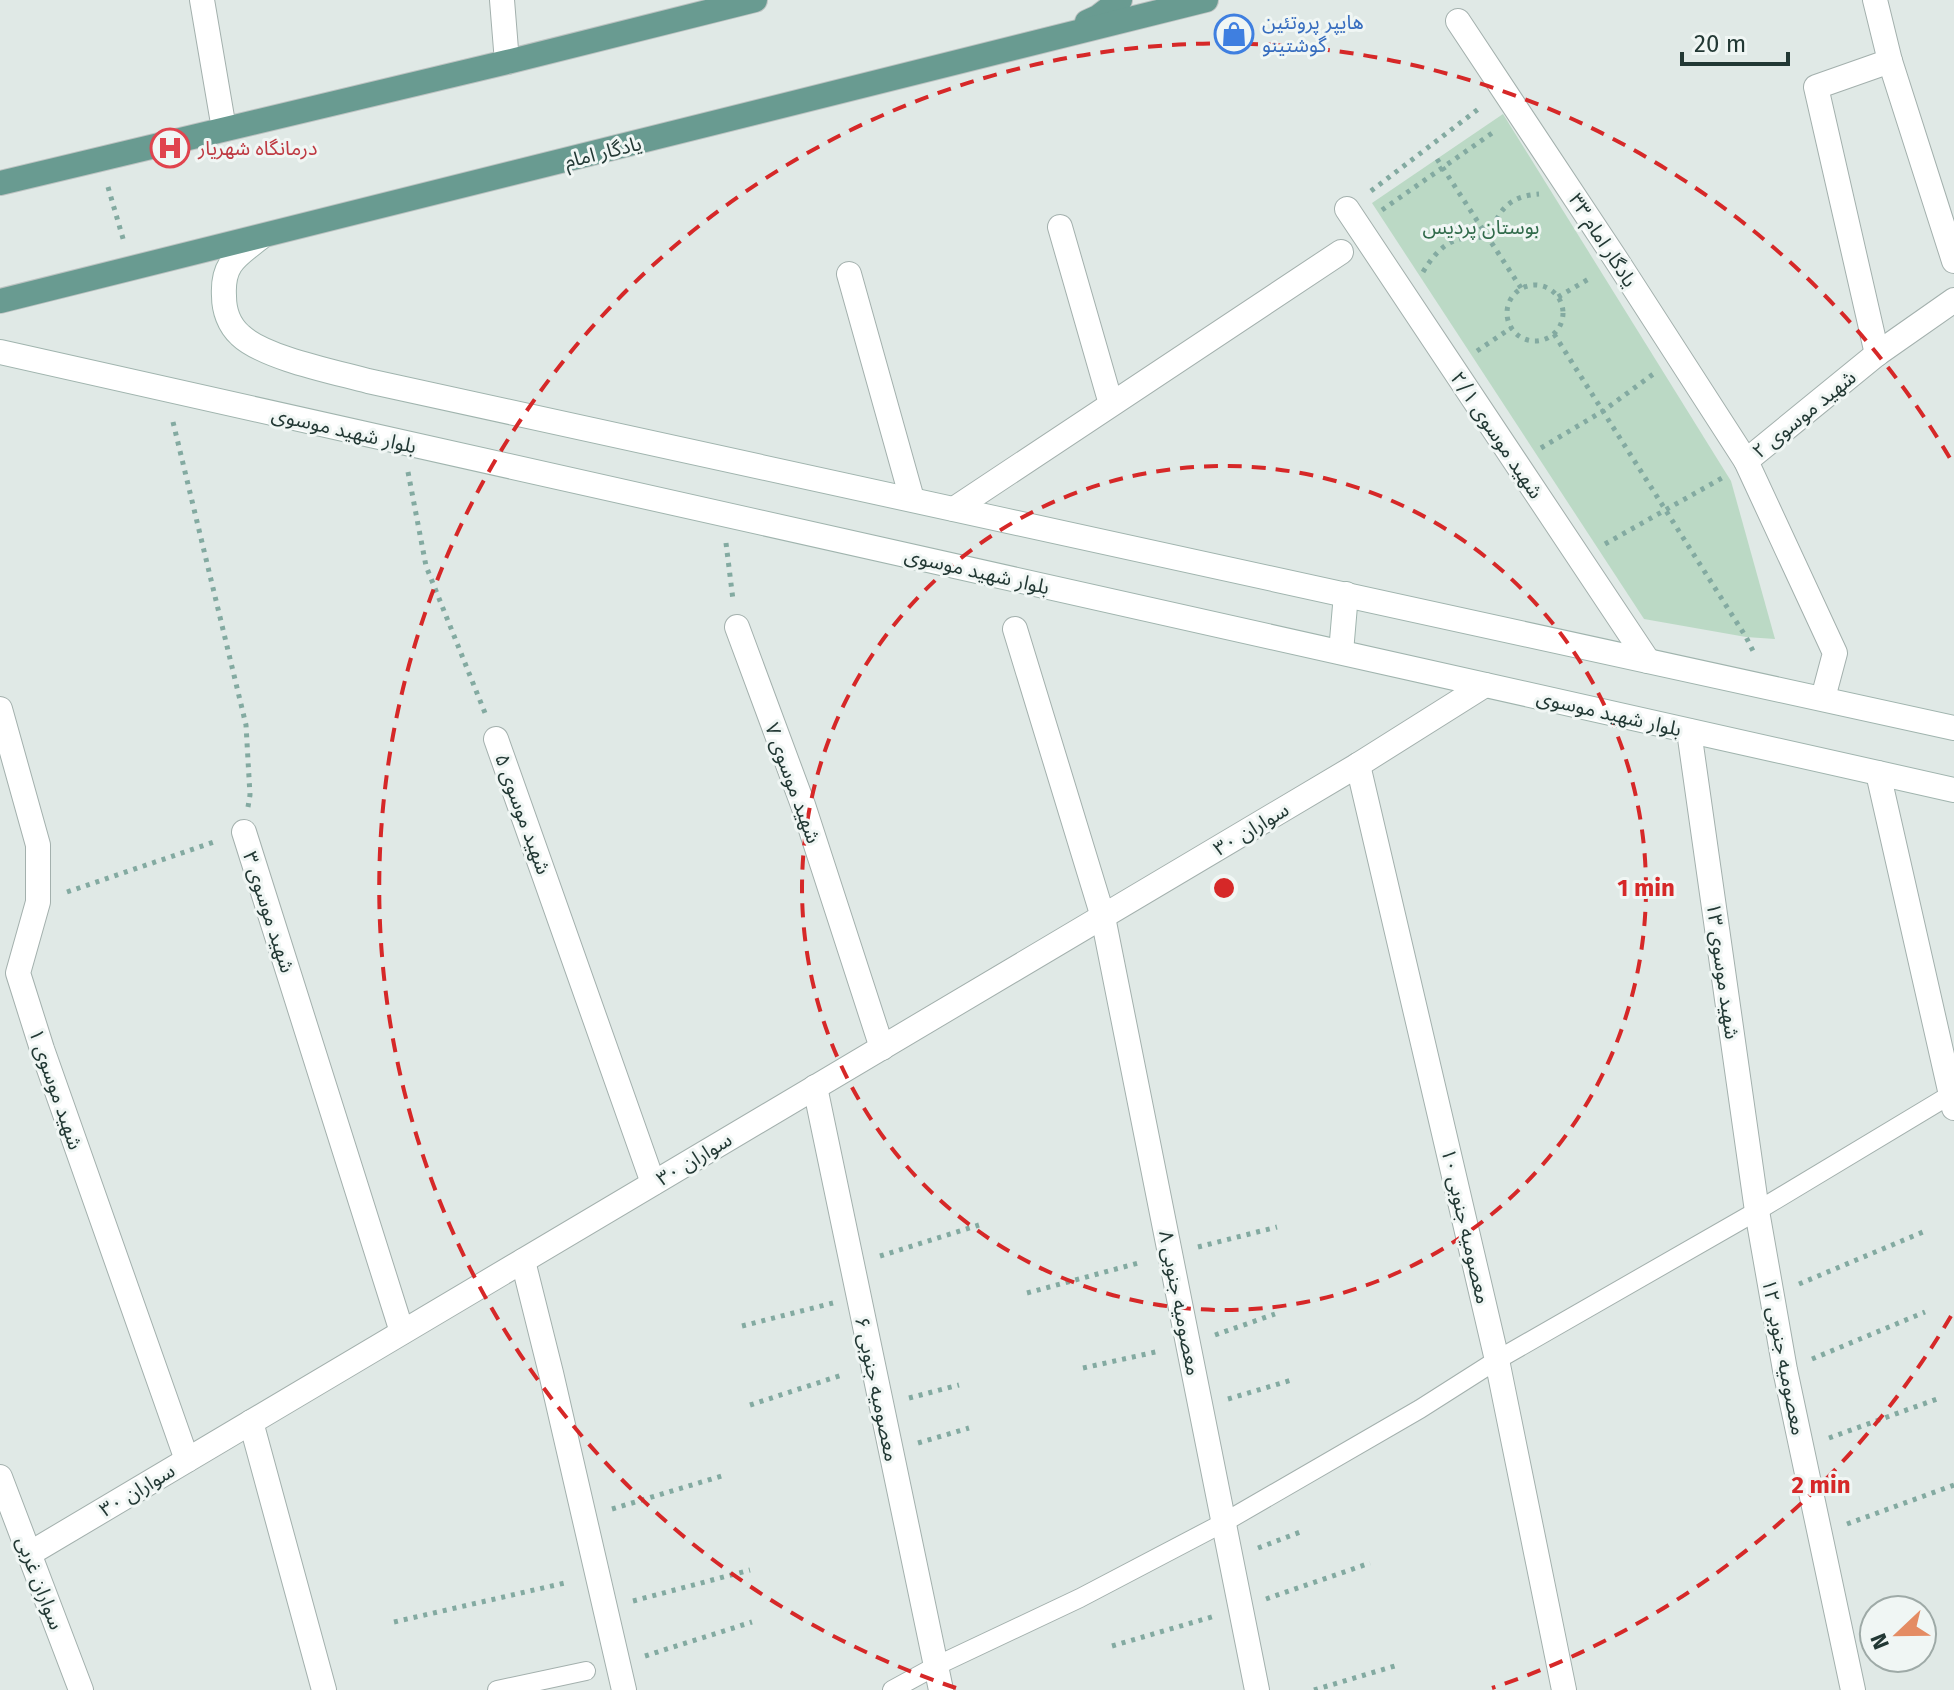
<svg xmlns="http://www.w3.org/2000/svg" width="1954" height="1690" font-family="'Fira Sans','Noto Sans Arabic',sans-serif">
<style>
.green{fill:#bbd9c5}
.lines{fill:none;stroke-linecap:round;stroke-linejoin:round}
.service-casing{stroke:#a3b0ad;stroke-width:20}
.minor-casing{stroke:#a3b0ad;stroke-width:26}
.tertiary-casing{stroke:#a3b0ad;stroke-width:26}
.secondary-casing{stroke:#a0b4ae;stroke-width:26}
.primary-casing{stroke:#bdc3c2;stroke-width:26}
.path{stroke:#83aaa1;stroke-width:5;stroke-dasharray:4 6;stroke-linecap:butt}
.service{stroke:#fff;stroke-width:18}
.minor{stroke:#fff;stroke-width:24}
.tertiary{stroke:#fff;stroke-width:24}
.secondary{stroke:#fff;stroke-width:24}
.primary{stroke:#699b91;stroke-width:24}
.ring{fill:none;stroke:#d62828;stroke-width:4;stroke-dasharray:14 10}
.labels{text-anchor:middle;stroke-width:6;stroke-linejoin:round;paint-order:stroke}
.shop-label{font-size:20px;fill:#366cbe;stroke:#f0f6f4;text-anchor:start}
.health-label{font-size:20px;fill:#be3a42;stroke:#f0f6f4;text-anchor:start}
.street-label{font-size:20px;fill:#223834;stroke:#f0f6f4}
.park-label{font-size:20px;fill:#316b4b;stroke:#f0f6f4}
.centre{fill:#d62828;stroke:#f0f6f4;stroke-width:4}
.ring-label{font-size:24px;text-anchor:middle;font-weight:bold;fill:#d62828;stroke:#f0f6f4;stroke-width:6;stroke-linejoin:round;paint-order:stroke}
</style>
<rect width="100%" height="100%" fill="#e0e9e6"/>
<path class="green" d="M1503,114L1731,481L1775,639L1746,637L1644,619L1372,203Z"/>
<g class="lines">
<g class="service-casing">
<g id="service">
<path d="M497,1690L586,1671"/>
<path d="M892,1690L936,1666L1080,1598L1223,1523L1420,1409L1497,1360L1757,1211L1950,1095"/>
</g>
</g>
<g class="minor-casing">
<g id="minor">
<path d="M202,0L224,129"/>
<path d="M502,0L507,62"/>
<path d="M1875,0L1890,61L1954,261"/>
<path d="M1458,21L1617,261L1746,461"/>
<path d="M1347,209L1648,661"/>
<path d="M1060,227L1111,404"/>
<path d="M849,274L912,499"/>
<path d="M1877,354L1816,87L1890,61"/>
<path d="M954,509L1341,252"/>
<path d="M737,627L803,805L882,1048"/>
<path d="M1015,629L1103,917L1257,1690"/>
<path d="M1823,698L1835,653L1746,461L1877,354L1954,300"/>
<path d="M0,709L38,845V902L18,973L42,1049L187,1460"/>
<path d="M1689,731L1757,1211L1785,1370L1853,1690"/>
<path d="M496,739L653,1183"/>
<path d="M1358,765L1497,1360L1564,1690"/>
<path d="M1878,773L1954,1108"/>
<path d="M244,832L402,1332"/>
<path d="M815,1087L941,1690"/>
<path d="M523,1261L551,1373L624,1690"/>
<path d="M251,1422L324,1690"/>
<path d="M29,1554L1358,765L1485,685"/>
</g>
</g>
<g class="tertiary-casing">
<path id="tertiary" d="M0,1477L81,1690"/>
</g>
<g class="secondary-casing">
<g id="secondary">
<path d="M261,237C238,256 222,262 224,296C224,310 229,325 240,335C264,358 335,372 368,381L1954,728"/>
<path d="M0,352L1954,790"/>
<path d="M1341,652L1346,594"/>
</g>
</g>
<g class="primary-casing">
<g id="primary">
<path d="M1087,22L1098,17L1120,0"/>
<path d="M0,183L507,62L755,0"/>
<path d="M0,301L1206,0"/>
</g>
</g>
<g class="path">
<path d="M1437,159L1521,288"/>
<path d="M108,187L124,242"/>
<path d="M1371,191L1481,107"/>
<path d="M1382,210L1495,131"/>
<path d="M1423,272C1440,244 1455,234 1489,238C1498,211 1508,196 1539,194"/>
<circle cx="1535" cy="313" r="28"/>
<path d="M1558,297L1592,277"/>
<path d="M1554,334L1746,637L1755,655"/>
<path d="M1477,351L1511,328"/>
<path d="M173,422L246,725L250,795L248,807"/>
<path d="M1541,448L1603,411L1656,372"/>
<path d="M408,472L426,566L485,713"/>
<path d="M726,543L733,600"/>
<path d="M1605,544L1722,478"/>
<path d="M67,892L217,841"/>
<path d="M1198,1247L1277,1227"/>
<path d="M880,1256L979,1225"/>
<path d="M1799,1284L1923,1232"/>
<path d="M1027,1293L1142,1262"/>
<path d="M742,1326L833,1303"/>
<path d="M1215,1335L1275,1314"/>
<path d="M1812,1359L1925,1312"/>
<path d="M1083,1368L1160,1351"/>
<path d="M909,1398L959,1385"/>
<path d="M1228,1399L1295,1379"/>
<path d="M750,1405L845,1374"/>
<path d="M1829,1438L1937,1399"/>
<path d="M918,1443L969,1428"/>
<path d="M612,1509L725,1475"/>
<path d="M1847,1524L1954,1485"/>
<path d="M1258,1548L1303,1531"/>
<path d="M1266,1599L1370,1563"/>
<path d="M633,1601L750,1570"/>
<path d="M394,1622L569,1582"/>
<path d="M1112,1646L1215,1616"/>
<path d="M645,1656L752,1622"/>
<path d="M1314,1690L1398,1665"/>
</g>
<use href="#service" class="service"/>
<use href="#minor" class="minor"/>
<use href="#tertiary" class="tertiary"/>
<use href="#secondary" class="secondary"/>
<use href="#primary" class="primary"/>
</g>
<g class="ring">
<circle cx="1224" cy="888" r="422"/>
<path d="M1951 1316A844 844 0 0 1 1492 1688M956 1688A844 844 0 1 1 1951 460"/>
</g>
<defs>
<g id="shop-ring" transform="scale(2)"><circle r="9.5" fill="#f0f6f4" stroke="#3f7fe0" stroke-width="1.5"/><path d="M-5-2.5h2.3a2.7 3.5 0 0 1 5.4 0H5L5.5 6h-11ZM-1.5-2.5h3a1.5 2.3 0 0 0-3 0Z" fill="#3f7fe0"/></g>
<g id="hospital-ring" transform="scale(2)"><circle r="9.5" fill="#f0f6f4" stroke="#e0444e" stroke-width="1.5"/><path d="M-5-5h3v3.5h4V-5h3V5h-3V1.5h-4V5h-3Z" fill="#e0444e"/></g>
</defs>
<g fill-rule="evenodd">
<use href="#shop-ring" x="1234" y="34"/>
<use href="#hospital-ring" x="170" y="148"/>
</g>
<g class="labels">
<g class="shop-label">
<text x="1262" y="29">هایپر پروتئین<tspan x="1262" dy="23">گوشتینو</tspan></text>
</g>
<g class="health-label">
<text x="198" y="155">درمانگاه شهریار</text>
</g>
<g class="street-label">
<text transform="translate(603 152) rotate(-14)" y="7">یادگار امام</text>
<text transform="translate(1603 240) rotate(57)" y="7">یادگار امام ۳۳</text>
<text transform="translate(1804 414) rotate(-39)" y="7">شهید موسوی ۲</text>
<text transform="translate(344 430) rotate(13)" y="7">بلوار شهید موسوی</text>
<text transform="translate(1497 435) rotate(56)" y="7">شهید موسوی ۲/۱</text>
<text transform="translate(977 571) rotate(13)" y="7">بلوار شهید موسوی</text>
<text transform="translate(1609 713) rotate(13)" y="7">بلوار شهید موسوی</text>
<text transform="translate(793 783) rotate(70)" y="7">شهید موسوی ۷</text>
<text transform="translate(523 814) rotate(70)" y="7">شهید موسوی ۵</text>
<text transform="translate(1251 829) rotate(-31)" y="7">سواران ۳۰</text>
<text transform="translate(269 912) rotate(72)" y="7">شهید موسوی ۳</text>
<text transform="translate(1723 971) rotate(82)" y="7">شهید موسوی ۱۳</text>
<text transform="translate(56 1089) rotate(71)" y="7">شهید موسوی ۱</text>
<text transform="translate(694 1159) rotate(-31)" y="7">سواران ۳۰</text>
<text transform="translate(1466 1226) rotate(77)" y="7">معصومیه جنوبی ۱۰</text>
<text transform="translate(1180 1303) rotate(79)" y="7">معصومیه جنوبی ۸</text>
<text transform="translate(1784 1357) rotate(79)" y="7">معصومیه جنوبی ۱۲</text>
<text transform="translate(877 1389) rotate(78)" y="7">معصومیه جنوبی ۶</text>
<text transform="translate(137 1490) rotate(-31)" y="7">سواران ۳۰</text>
<text transform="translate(40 1583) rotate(69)" y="7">سواران غربی</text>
</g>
<g class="park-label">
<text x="1481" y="234">بوستان پردیس</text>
</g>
</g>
<circle cx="1224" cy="888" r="12" class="centre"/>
<g class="ring-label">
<text x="1646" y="896">1 min</text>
<text x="1821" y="1493">2 min</text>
</g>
<g transform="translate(1898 1634) rotate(248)"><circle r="38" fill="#f0f6f4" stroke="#9eaaa7" stroke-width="2"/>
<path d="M0-6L14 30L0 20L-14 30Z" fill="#e48c63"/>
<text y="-12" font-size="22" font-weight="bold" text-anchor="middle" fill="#223834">N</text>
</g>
<path d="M1682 52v12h106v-12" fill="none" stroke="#223834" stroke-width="4"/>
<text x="1694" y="52" font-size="24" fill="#223834" stroke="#f0f6f4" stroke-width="6" paint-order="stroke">20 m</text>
</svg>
